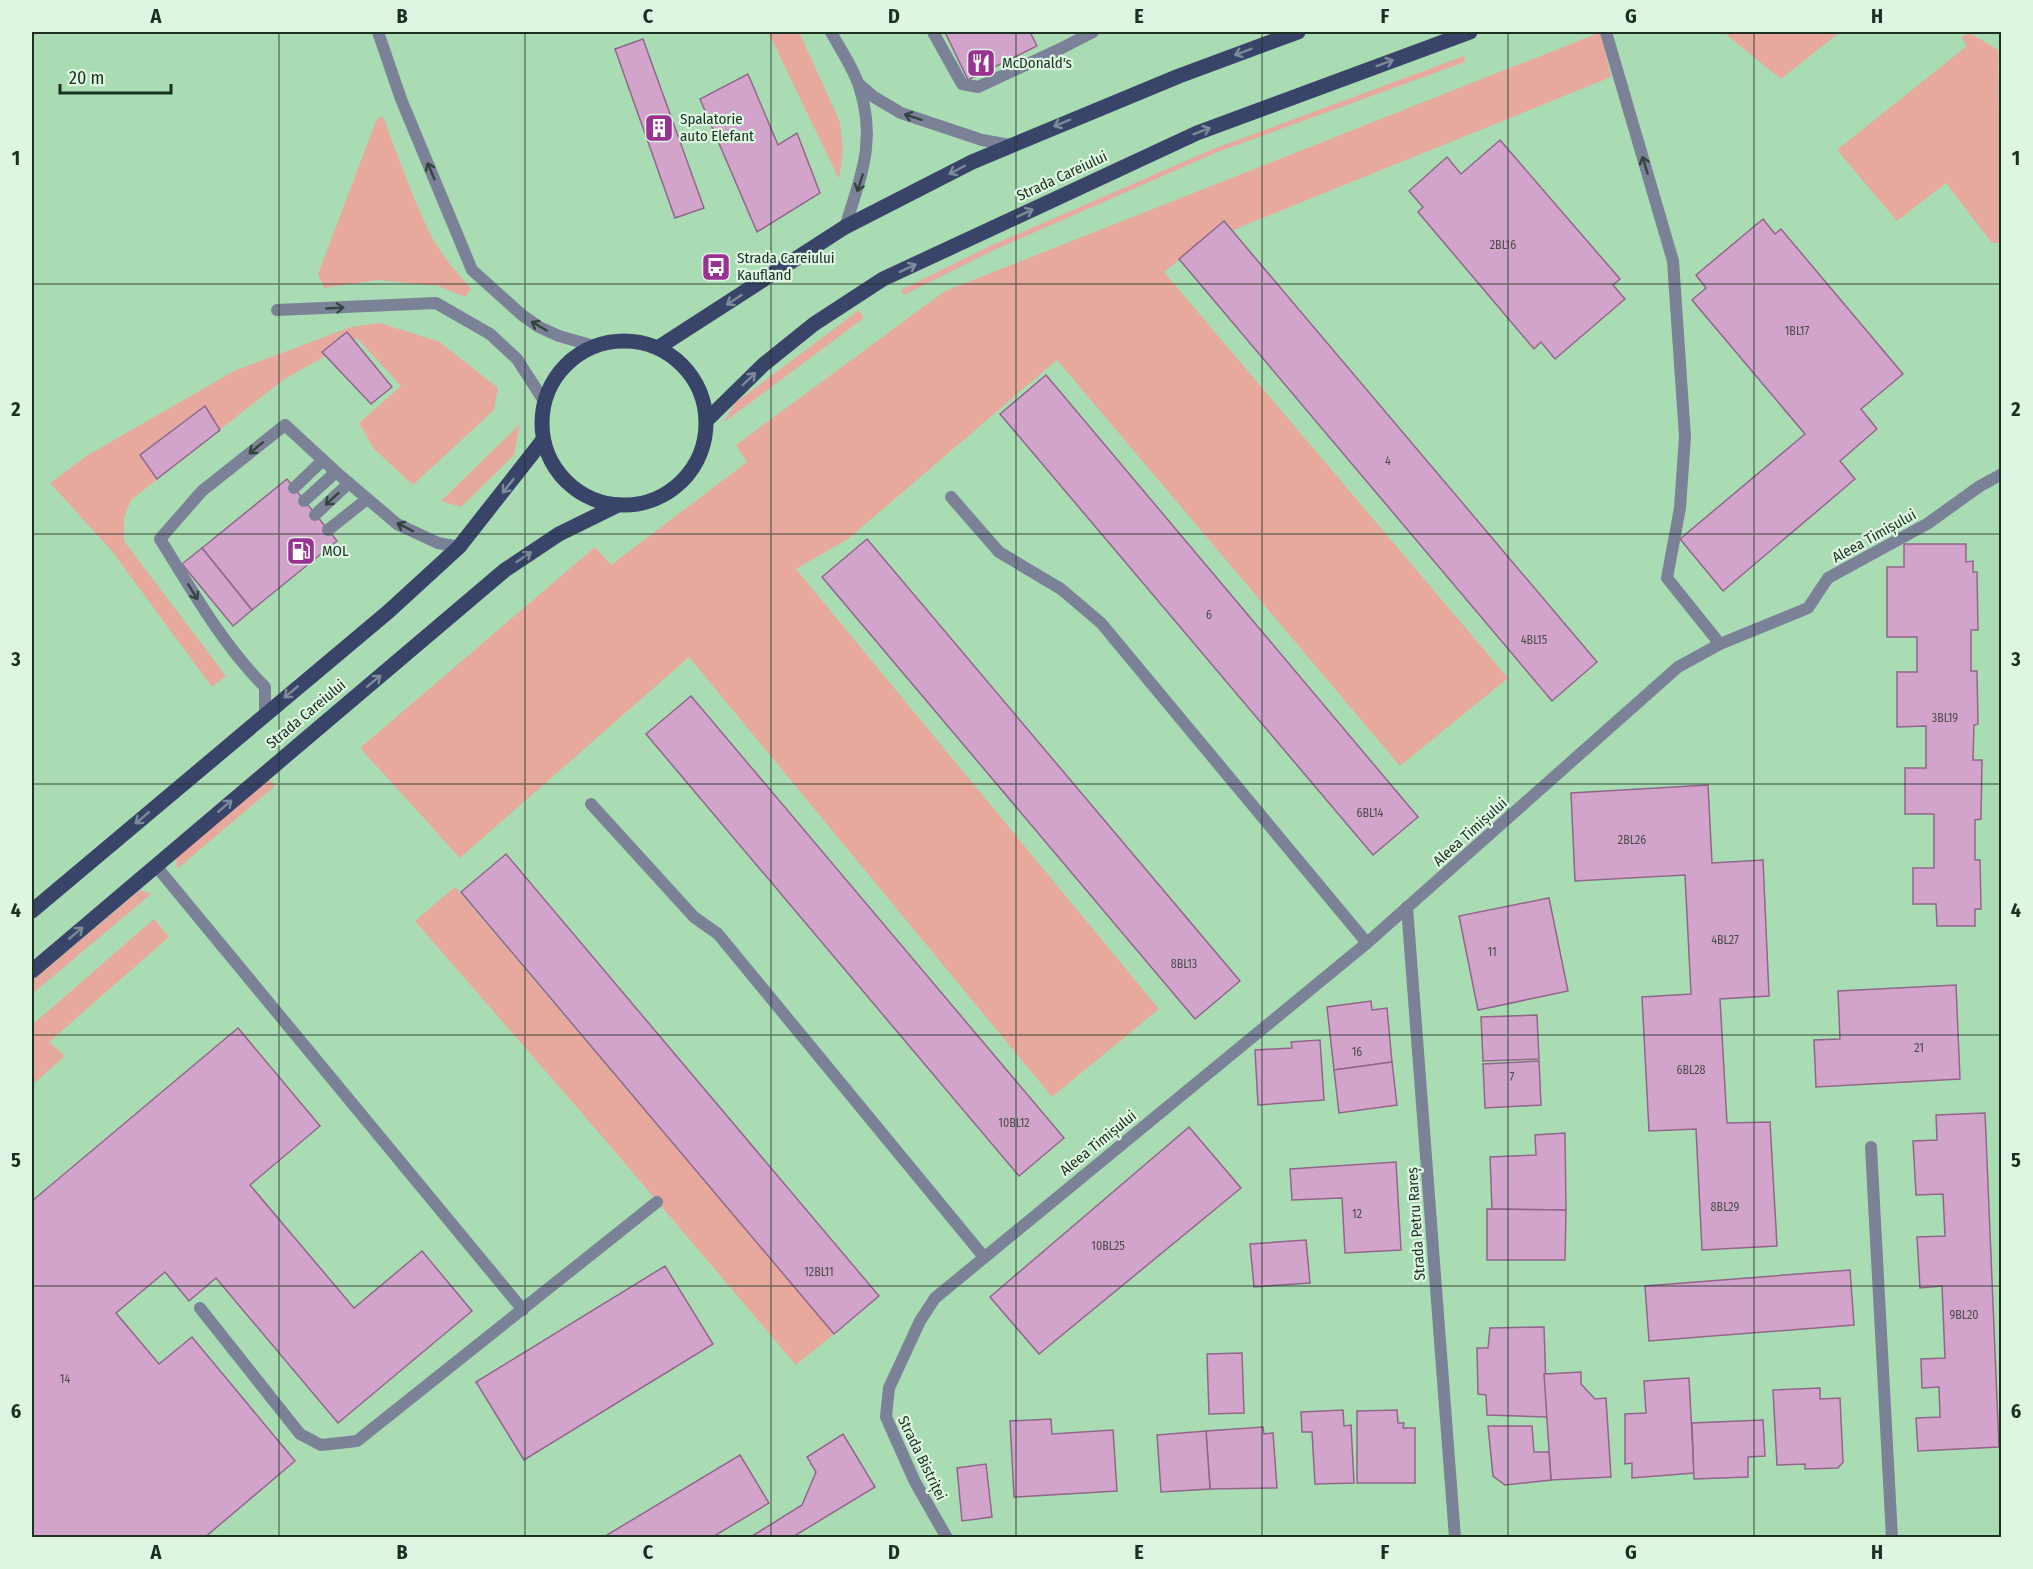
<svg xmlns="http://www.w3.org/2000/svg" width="2033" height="1569" font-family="'Fira Sans Condensed',sans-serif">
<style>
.green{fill:#e7a99d}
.building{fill:#d2a4cc;stroke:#91668b;stroke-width:1.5}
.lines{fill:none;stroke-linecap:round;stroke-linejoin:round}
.lane{stroke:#7b8298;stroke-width:12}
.street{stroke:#7b8298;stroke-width:12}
.primary{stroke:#394469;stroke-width:15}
.oneway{stroke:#7b8b99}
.oneway2{stroke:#34443f}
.grid{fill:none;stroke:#1c3021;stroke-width:1.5;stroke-opacity:0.55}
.labels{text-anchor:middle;stroke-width:4.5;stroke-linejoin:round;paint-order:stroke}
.number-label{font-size:12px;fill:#4a4d4c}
.poi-label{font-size:15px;fill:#1c3021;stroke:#ddf6e1;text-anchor:start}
.street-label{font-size:15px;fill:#1c3021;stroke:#ddf6e1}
.neatline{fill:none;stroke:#1c3021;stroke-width:2}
.grid-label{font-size:20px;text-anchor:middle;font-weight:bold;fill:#1c3021}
</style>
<rect width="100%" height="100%" fill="#aadcb4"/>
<g class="green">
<path d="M768,32H799L840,122L843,150L839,179Z"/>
<path d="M1601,32L1611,77L1201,243L1164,272L1508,678L1400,766L1057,360L848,539L796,569L1159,1009L1052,1097L689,657L460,858L360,748L595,547L611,565L747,462L736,445L945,291Z"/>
<path d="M1723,32H1840L1781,79Z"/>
<path d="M1970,33L1998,50L2001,243H1992L1946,183L1897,221L1837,150L1967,46L1961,37Z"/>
<path d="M1464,56L1465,62L1215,153L992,251L904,295L901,290L990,246L1213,149Z"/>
<path d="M382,115C399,157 413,201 434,241C444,258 458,274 471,289L465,297L439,286L378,280L324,288L318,274L376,121Z"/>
<path d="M859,310L864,318L723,423L735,403Z"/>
<path d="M380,323L440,342L498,388L494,410L413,485L374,449L359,423L401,386L357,338L283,380L131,500L124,518V541L226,676L212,687L111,550L50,483L88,455L234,371L351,327Z"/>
<path d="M520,424L514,455L461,507L441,501Z"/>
<path d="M269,779L275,786L177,869L176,857Z"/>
<path d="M455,887L834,1334L796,1365L600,1134L415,921Z"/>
<path d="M140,890L151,894L32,994V981Z"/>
<path d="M154,919L169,937L49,1042L65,1056L32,1085V1025Z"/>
</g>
<g class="building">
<path d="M945,32H1030L1037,46L968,80Z"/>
<path d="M643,39L704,208L675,218L615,49Z"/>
<path d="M748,74L778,145L797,133L820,193L757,232L700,99Z"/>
<path d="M1500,140L1620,279L1613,285L1625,299L1555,359L1541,342L1534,349L1418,212L1423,207L1409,191L1447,157L1461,174Z"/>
<path d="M1763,219L1775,234L1781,229L1903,374L1861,409L1877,429L1840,461L1855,479L1723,591L1680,539L1805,434L1692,300L1706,288L1696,275Z"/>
<path d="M1224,221L1597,662L1552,701L1179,259Z"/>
<path d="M347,332L392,387L371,404L322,352Z"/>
<path d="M1046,375L1418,817L1373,855L1000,414Z"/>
<path d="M205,406L220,430L157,479L140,455Z"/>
<path d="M287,479L337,541L252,610L202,548Z"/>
<path d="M867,539L1240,981L1195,1019L822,577Z"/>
<path d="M1904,544H1966V562L1973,561V572H1977L1978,630H1971V671H1977L1978,724L1974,725L1973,760H1982L1981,819L1975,820V860H1980L1981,909H1975V926H1937L1936,904H1913V868H1934V814H1905V768H1926V726L1897,727V672H1917V637H1887V567H1904Z"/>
<path d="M202,548L252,610L233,626L182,564Z"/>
<path d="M691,696L1064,1138L1019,1176L646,734Z"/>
<path d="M1708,785L1712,863L1763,860L1769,996L1720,999L1727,1123L1770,1122L1777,1246L1702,1250L1696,1129L1649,1131L1642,997L1691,994L1685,875L1575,881L1571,793Z"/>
<path d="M506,854L879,1296L834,1334L461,892Z"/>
<path d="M1549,898L1568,991L1478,1010L1459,916Z"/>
<path d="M1956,985L1960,1079L1816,1087L1814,1040L1840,1039L1838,991Z"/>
<path d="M1371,1001L1372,1010L1387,1008L1392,1062L1334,1070L1327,1007Z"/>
<path d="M1537,1015L1539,1059L1483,1061L1481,1017Z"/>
<path d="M238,1028L320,1126L250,1185L354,1308L422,1251L472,1311L338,1423L216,1278L189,1301L165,1272L116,1313L159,1364L192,1337L295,1461L204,1538H32V1201Z"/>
<path d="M1320,1040L1324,1100L1258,1105L1255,1050L1292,1048L1291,1042Z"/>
<path d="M1539,1061L1541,1105L1485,1108L1483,1064Z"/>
<path d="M1392,1062L1397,1105L1339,1113L1334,1070Z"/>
<path d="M1985,1113L1999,1447L1918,1451L1916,1418L1940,1417L1939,1387L1922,1388L1921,1359L1945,1358L1942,1286L1920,1288L1917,1237L1945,1236L1943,1194L1916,1195L1913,1141L1937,1140L1936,1115Z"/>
<path d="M1189,1127L1241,1188L1039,1354L990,1297Z"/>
<path d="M1565,1133L1566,1210L1492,1209L1490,1157L1536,1155L1535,1135Z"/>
<path d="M1396,1162L1401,1250L1345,1253L1342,1198L1292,1200L1290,1169Z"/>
<path d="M1487,1209L1566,1210L1565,1260H1487Z"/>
<path d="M1306,1240L1310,1283L1254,1287L1250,1244Z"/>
<path d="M665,1266L713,1344L524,1460L476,1382Z"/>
<path d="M1850,1270L1854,1325L1649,1341L1645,1286Z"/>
<path d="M1544,1327L1547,1417L1487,1415L1486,1395L1478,1394L1477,1348H1488L1490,1328Z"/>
<path d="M1242,1353L1244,1413L1209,1414L1207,1354Z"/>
<path d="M1581,1372V1384L1595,1399L1606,1398L1611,1477L1551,1480L1544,1374Z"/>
<path d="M1689,1378L1694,1473L1632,1478V1463L1625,1464V1414L1646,1413L1644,1381Z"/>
<path d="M1820,1388V1399L1840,1398L1843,1462L1838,1468L1805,1469V1464L1777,1465L1773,1390Z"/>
<path d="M1343,1410L1344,1426L1351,1425L1354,1483L1315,1484L1312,1432H1302L1301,1412Z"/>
<path d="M1397,1410L1398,1423H1404L1403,1428H1415V1483H1357V1411Z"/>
<path d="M1051,1419L1052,1434L1113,1430L1117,1491L1014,1497L1010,1421Z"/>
<path d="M1763,1420L1765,1456L1748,1457V1477L1694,1479L1692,1423Z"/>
<path d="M1488,1426H1532L1534,1452H1549L1551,1480L1505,1485L1493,1476Z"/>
<path d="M1263,1427L1264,1434L1273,1433L1277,1488L1210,1489L1206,1431Z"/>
<path d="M1206,1431L1210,1489L1161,1492L1157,1435Z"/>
<path d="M843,1434L875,1487L791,1538H749L802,1505L816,1472L807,1457Z"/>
<path d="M740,1455L769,1503L711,1538H602Z"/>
<path d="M986,1464L992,1517L962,1521L957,1468Z"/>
</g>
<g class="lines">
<g class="lane">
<path d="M378,32L401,99L472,270L522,315L539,327L559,336L594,346"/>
<path d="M831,32C840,49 853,67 859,86C877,140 861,176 845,227"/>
<path d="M933,32L962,84L978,87L1058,50L1093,32"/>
<path d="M859,84L874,97L901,113L982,140L1010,145"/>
<path d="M277,310L436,303L490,334L517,359L544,401"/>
<path d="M294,488L323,460"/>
<path d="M951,497L999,552L1061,589L1101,623L1367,943"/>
<path d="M304,501L336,472"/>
<path d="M315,515L349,483"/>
<path d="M328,530L367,499"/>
<path d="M265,714V687C222,644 192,590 160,539L202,491L285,425L336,472L397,524L438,543L459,547"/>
<path d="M591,804L694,917L718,934L984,1257"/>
<path d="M156,866L523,1310"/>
<path d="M200,1308L300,1434L321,1445L357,1441L657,1202"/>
</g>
<g class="street">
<path d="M1606,32L1673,261L1685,437L1680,508L1667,578L1720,644"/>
<path d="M1407,907L1455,1538"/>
<path d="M1871,1147L1892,1538"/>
<path d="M947,1538L915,1482L886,1417L889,1388L920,1321L935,1298L1367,943L1678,667L1720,644L1808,608L1828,578L1927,524L1980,486L2002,474"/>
</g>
<g class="primary">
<circle cx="624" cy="423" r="82"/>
<path d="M659,347L845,227L972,162L1179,76L1298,32"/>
<path d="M707,420L763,365L814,324L883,279L1197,133L1470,32"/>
<path d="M32,911L388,612L459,547L543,440"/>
<path d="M32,971L505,570L559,534L618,505"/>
</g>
</g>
<defs><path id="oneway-shaft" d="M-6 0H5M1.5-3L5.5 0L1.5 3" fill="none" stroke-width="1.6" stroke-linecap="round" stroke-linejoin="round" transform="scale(1.5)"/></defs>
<g class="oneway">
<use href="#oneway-shaft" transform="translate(1243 52) rotate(159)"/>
<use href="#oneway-shaft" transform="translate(1385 63) rotate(-20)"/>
<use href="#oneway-shaft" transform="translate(1062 123) rotate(158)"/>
<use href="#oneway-shaft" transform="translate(1202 131) rotate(-21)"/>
<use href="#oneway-shaft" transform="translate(957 170) rotate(152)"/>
<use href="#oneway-shaft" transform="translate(1025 213) rotate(-25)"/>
<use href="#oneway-shaft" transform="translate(908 268) rotate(-25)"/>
<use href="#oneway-shaft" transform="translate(734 300) rotate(147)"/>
<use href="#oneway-shaft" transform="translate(749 379) rotate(-44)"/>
<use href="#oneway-shaft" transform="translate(508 486) rotate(128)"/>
<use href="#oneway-shaft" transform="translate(524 557) rotate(-34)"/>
<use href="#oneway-shaft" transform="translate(374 681) rotate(-40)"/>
<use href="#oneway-shaft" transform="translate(291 692) rotate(140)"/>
<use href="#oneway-shaft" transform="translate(225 806) rotate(-41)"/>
<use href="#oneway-shaft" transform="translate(142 818) rotate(140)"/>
<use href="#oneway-shaft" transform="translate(76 933) rotate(-40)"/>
</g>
<g class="oneway2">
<use href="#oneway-shaft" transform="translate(913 117) rotate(-162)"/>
<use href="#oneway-shaft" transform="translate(1645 165) rotate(-107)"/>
<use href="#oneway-shaft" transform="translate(431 171) rotate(-113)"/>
<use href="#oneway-shaft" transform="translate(860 183) rotate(108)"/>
<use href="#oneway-shaft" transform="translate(335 308) rotate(-3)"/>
<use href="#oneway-shaft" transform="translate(539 326) rotate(-150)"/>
<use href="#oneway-shaft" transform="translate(256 448) rotate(141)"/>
<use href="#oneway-shaft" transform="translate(332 499) rotate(137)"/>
<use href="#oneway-shaft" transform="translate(405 527) rotate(-153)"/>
<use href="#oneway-shaft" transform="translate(193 592) rotate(58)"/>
</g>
<path class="grid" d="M279,32V1538M525,32V1538M771,32V1538M1016,32V1538M1262,32V1538M1508,32V1538M1754,32V1538M32,284H2002M32,534H2002M32,784H2002M32,1035H2002M32,1286H2002"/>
<defs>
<g id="restaurant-square" transform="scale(1.5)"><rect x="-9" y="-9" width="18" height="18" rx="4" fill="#9a3193" stroke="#ddf6e1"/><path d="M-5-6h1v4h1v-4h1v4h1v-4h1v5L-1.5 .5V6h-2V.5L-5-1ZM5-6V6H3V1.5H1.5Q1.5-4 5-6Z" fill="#fff"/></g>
<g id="building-square" transform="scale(1.5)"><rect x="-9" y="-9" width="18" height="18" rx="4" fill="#9a3193" stroke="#ddf6e1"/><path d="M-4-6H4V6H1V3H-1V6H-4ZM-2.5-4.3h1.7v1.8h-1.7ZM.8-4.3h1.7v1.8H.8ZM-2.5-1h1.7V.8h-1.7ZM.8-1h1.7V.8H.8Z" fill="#fff"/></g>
<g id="bus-square" transform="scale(1.5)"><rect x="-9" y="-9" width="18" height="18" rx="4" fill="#9a3193" stroke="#ddf6e1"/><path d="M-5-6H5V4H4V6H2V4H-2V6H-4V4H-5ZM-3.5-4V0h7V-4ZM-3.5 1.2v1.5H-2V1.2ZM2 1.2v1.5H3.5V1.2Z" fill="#fff"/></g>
<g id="fuel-square" transform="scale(1.5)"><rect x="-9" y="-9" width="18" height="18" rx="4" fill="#9a3193" stroke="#ddf6e1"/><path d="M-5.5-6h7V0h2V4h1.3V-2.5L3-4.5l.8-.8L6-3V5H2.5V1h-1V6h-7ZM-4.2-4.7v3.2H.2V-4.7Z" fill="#fff"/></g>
</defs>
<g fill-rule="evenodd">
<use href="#restaurant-square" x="981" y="63"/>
<use href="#building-square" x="659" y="128"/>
<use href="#bus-square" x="716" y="267"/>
<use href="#fuel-square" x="301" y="551"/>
</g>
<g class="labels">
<g class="number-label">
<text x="1503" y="249">2BL16</text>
<text x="1797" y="335">1BL17</text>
<text x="1388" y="465">4</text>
<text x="1209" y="619">6</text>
<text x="1534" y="644">4BL15</text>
<text x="1945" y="722">3BL19</text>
<text x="1370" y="817">6BL14</text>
<text x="1632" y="844">2BL26</text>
<text x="1725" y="944">4BL27</text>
<text x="1492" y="956">11</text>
<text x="1184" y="968">8BL13</text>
<text x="1919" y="1052">21</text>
<text x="1357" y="1056">16</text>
<text x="1691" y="1074">6BL28</text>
<text x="1512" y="1081">7</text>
<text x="1014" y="1127">10BL12</text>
<text x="1725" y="1211">8BL29</text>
<text x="1357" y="1218">12</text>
<text x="1108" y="1250">10BL25</text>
<text x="819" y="1276">12BL11</text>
<text x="1964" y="1319">9BL20</text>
<text x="65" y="1383">14</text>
</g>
<g class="poi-label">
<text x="1002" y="68">McDonald's</text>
<text x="680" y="124">Spalatorie<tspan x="680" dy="17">auto Elefant</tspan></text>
<text x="737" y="263">Strada Careiului<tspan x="737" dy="17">Kaufland</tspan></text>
<text x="322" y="556">MOL</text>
</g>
<g class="street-label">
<text transform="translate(1062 176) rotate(-25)" y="5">Strada Careiului</text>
<text transform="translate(1874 536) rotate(-29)" y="5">Aleea Timișului</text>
<text transform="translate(306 714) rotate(-40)" y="5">Strada Careiului</text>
<text transform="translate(1470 832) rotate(-42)" y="5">Aleea Timișului</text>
<text transform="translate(1098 1143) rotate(-39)" y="5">Aleea Timișului</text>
<text transform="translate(1416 1224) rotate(-94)" y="5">Strada Petru Rareș</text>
<text transform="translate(922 1458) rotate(64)" y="5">Strada Bistriței</text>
</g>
</g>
<rect width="2033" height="1569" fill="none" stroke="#ddf6e1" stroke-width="66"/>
<path d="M60 84v9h111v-9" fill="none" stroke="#1c3021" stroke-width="3"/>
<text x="69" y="84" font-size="18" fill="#1c3021" stroke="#ddf6e1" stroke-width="4.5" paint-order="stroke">20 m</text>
<rect x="33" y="33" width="1967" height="1503" class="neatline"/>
<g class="grid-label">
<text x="156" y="23">A</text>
<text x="402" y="23">B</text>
<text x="648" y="23">C</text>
<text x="894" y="23">D</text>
<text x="1139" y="23">E</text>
<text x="1385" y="23">F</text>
<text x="1631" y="23">G</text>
<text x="1877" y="23">H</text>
<text x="16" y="165">1</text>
<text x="2016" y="165">1</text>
<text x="16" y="416">2</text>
<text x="2016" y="416">2</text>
<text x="16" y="666">3</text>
<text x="2016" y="666">3</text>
<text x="16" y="917">4</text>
<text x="2016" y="917">4</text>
<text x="16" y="1167">5</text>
<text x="2016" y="1167">5</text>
<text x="16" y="1418">6</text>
<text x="2016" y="1418">6</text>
<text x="156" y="1559">A</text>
<text x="402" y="1559">B</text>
<text x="648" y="1559">C</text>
<text x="894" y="1559">D</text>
<text x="1139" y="1559">E</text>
<text x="1385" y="1559">F</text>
<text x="1631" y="1559">G</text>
<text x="1877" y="1559">H</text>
</g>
</svg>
